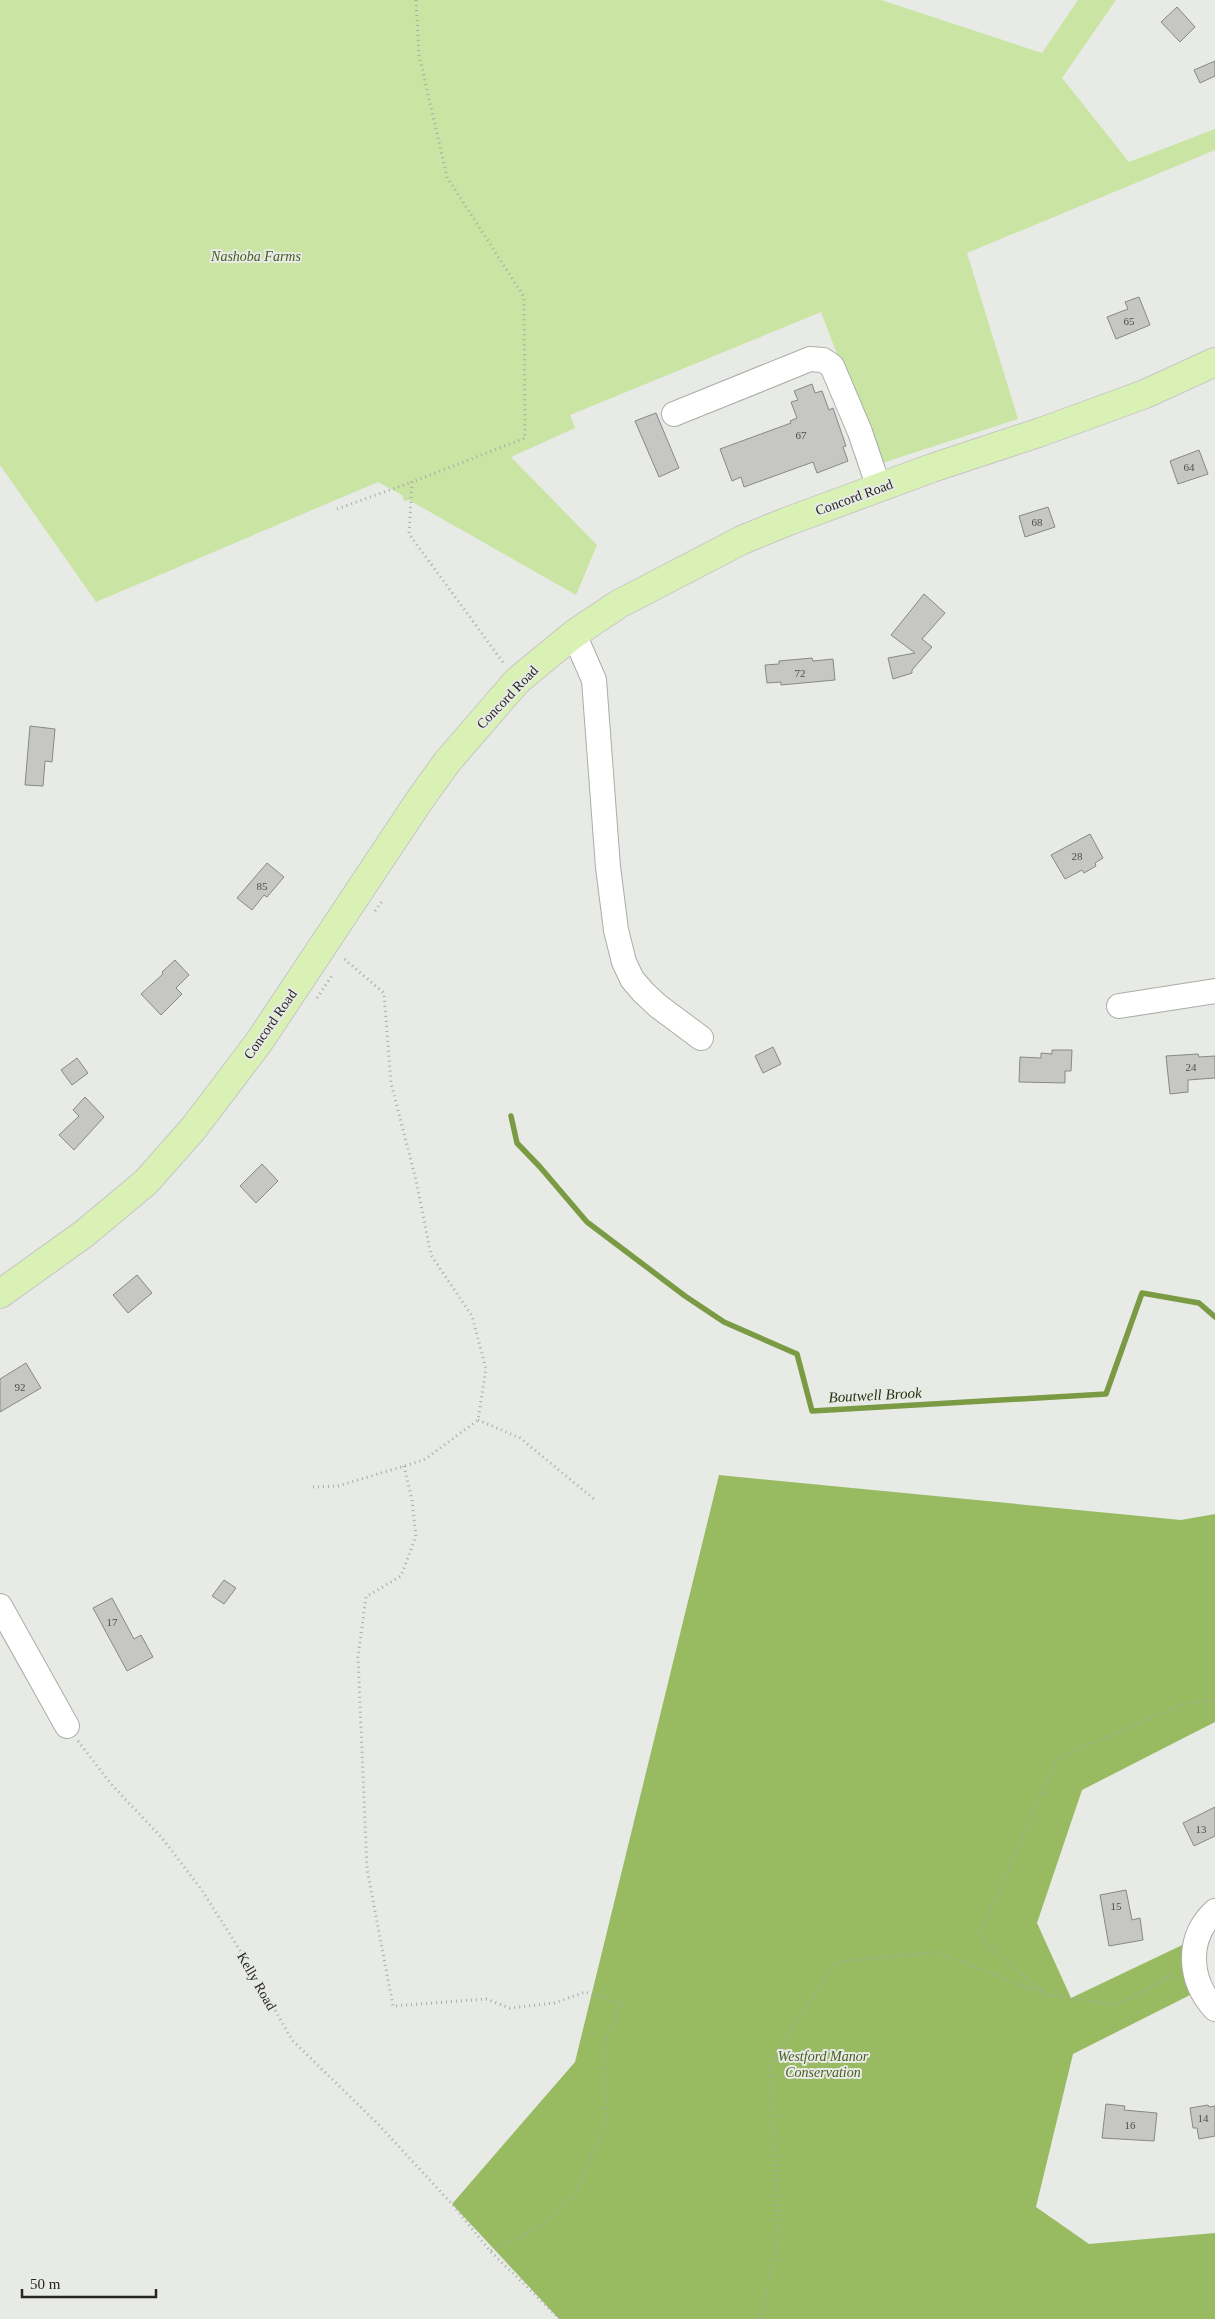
<svg xmlns="http://www.w3.org/2000/svg" width="1215" height="2319" font-family="'Times New Roman',serif">
<style>
.green{fill:#c9e4a3}
.forest{fill:#98bb62}
.lines{fill:none;stroke-linecap:round;stroke-linejoin:round}
.stream{stroke:#7a9b43;stroke-width:5.5}
.building{fill:#c6c7c4;stroke:#878985}
.minor-casing{stroke:#abada9;stroke-width:26}
.major-casing{stroke:#c7c7c6;stroke-width:30}
.path{stroke:#a9aba8;stroke-width:3;stroke-dasharray:1 4;stroke-linecap:butt}
.minor{stroke:#fff;stroke-width:24}
.major{stroke:#d9f1b5;stroke-width:28}
.labels{text-anchor:middle;stroke-width:4;stroke-linejoin:round;paint-order:stroke}
.number-label{font-size:11px;fill:#4e4f4d}
.park-label{font-size:14px;font-style:italic;fill:#475e20;stroke:#e8eae6}
.street-label{font-size:14px;fill:#262725;stroke:#e8eae6}
.water-label{font-size:15px;font-style:italic;fill:#26340f;stroke:#e8eae6}
</style>
<rect width="100%" height="100%" fill="#e8eae6"/>
<path class="green" d="M0,0H881L1042,53L1078,0H1116L1062,78L1129,162L1215,129V150L967,253L1018,419L879,464L821,312L570,415L575,428L511,457L597,545L576,595L409,500L404,501L402,495L378,482L96,602L0,465Z"/>
<path class="forest" d="M719,1475L1181,1520L1215,1514V1722L1082,1790L1037,1923L1071,1998L1197,1938L1200,1990L1073,2054L1036,2207L1089,2244L1215,2233V2319H559L452,2204L575,2062Z"/>
<g class="lines">
<path class="stream" d="M511,1116L517,1143L540,1167L587,1222L685,1296L724,1322L797,1354L812,1411L1106,1394L1142,1293L1199,1303L1215,1317"/>
</g>
<g class="building">
<path d="M1177,7L1195,27L1180,42L1161,22Z"/>
<path d="M1215,61V76L1200,83L1194,70Z"/>
<path d="M1139,297L1150,325L1116,339L1107,317L1128,309L1125,302Z"/>
<path d="M812,384L815,393L822,391L829,410L833,408L846,446L843,447L848,461L817,473L813,462L744,487L741,477L732,481L720,449L791,423L790,421L797,418L791,402L798,400L794,391Z"/>
<path d="M656,413L679,468L659,477L635,421Z"/>
<path d="M1199,450L1208,474L1178,484L1170,461Z"/>
<path d="M1048,507L1055,527L1025,537L1019,516Z"/>
<path d="M924,594L945,613L922,639L932,647L912,670V673L893,679L888,658L915,653L891,635Z"/>
<path d="M812,658L813,661L833,659L835,680L781,685V682L767,683L765,665L779,664V661Z"/>
<path d="M30,726L55,729L52,762L45,761L43,786L25,785Z"/>
<path d="M1090,834L1103,858L1095,863L1096,866L1084,873L1082,870L1065,879L1051,855Z"/>
<path d="M267,863L284,877L267,897L264,895L252,910L237,898Z"/>
<path d="M175,960L189,975L176,988L182,994L161,1015L141,994L163,974L162,972Z"/>
<path d="M773,1047L781,1064L763,1073L755,1056Z"/>
<path d="M1052,1050H1072L1071,1071H1065V1083L1019,1082L1020,1057L1041,1058V1053L1052,1054Z"/>
<path d="M1198,1054L1199,1057L1215,1056V1078L1188,1080V1092L1170,1094L1166,1056Z"/>
<path d="M77,1058L88,1073L72,1085L61,1070Z"/>
<path d="M85,1097L104,1117L74,1150L59,1135L79,1116L73,1110Z"/>
<path d="M262,1164L278,1181L256,1203L240,1186Z"/>
<path d="M137,1275L152,1293L128,1313L113,1295Z"/>
<path d="M26,1363L41,1388L0,1412V1379Z"/>
<path d="M224,1580L236,1588L224,1604L212,1596Z"/>
<path d="M112,1598L134,1639L141,1635L153,1657L127,1671L93,1608Z"/>
<path d="M1215,1807V1836L1194,1846L1183,1823Z"/>
<path d="M1126,1890L1132,1920L1140,1918L1143,1940L1109,1946L1100,1895Z"/>
<path d="M1106,2104L1125,2106L1124,2110L1157,2113L1154,2141L1102,2138Z"/>
<path d="M1208,2105L1209,2107L1215,2106V2136L1199,2139L1197,2128H1193L1190,2108Z"/>
</g>
<g class="lines">
<g class="minor-casing">
<g id="minor">
<path d="M674,414L810,359L823,360L832,366L860,432L879,488"/>
<path d="M574,634L594,680L608,867L616,930L624,962L632,979L643,992L658,1006L701,1038"/>
<path d="M1119,1006L1215,991"/>
<path d="M0,1606L67,1726"/>
<path d="M1215,1911C1185,1939 1189,1981 1215,2009"/>
</g>
</g>
<g class="major-casing">
<path id="major" d="M0,1294L85,1233L146,1182L193,1129L259,1042L419,801L447,762L517,681L574,634L619,604L742,540L786,522L932,468L1041,432L1145,394L1215,362"/>
</g>
<g class="path">
<path d="M416,0L419,55L447,177L524,297L525,438L412,482L409,534L505,665"/>
<path d="M337,509L412,482"/>
<path d="M375,911L383,900"/>
<path d="M317,998L333,974"/>
<path d="M478,1420L520,1438L594,1499"/>
<path d="M404,1466L412,1500L416,1536L401,1576L366,1597L358,1657L367,1869L393,2006L486,1999L510,2008L554,2003L585,1992L622,2003L603,2047L607,2121L576,2193L556,2214L522,2237L490,2251"/>
<path d="M313,1487L338,1486L424,1460L478,1420L486,1369L472,1316L431,1255L416,1180L391,1083L384,993L342,957"/>
<path d="M78,1741L111,1784L162,1838L201,1889L252,1969L292,2040L378,2124L452,2204L490,2251L560,2319"/>
<path d="M1042,1991L979,1937L1056,1759L1183,1704L1215,1700"/>
<path d="M761,2319L779,2236L770,2065L836,1962L936,1952L1045,1994L1115,2005L1175,1974"/>
</g>
<use href="#minor" class="minor"/>
<use href="#major" class="major"/>
</g>
<g class="labels">
<g class="number-label">
<text x="1129" y="325">65</text>
<text x="801" y="439">67</text>
<text x="1189" y="471">64</text>
<text x="1037" y="526">68</text>
<text x="800" y="677">72</text>
<text x="1077" y="860">28</text>
<text x="262" y="890">85</text>
<text x="1191" y="1071">24</text>
<text x="20" y="1391">92</text>
<text x="112" y="1626">17</text>
<text x="1201" y="1833">13</text>
<text x="1116" y="1910">15</text>
<text x="1203" y="2122">14</text>
<text x="1130" y="2129">16</text>
</g>
<g class="park-label">
<text x="256" y="261">Nashoba Farms</text>
<text x="823" y="2061">Westford Manor<tspan x="823" dy="16">Conservation</tspan></text>
</g>
<g class="street-label">
<text transform="translate(854 497) rotate(-20)" y="5">Concord Road</text>
<text transform="translate(507 697) rotate(-46)" y="5">Concord Road</text>
<text transform="translate(270 1024) rotate(-55)" y="5">Concord Road</text>
<text transform="translate(257 1981) rotate(60)" y="5">Kelly Road</text>
</g>
<g class="water-label">
<text transform="translate(875 1395) rotate(-3)" y="5">Boutwell Brook</text>
</g>
</g>
<path d="M22 2289v8h134v-8" fill="none" stroke="#262725" stroke-width="2.5"/>
<text x="30" y="2289" font-size="15" fill="#262725" stroke="#e8eae6" stroke-width="4" paint-order="stroke">50 m</text>
</svg>
